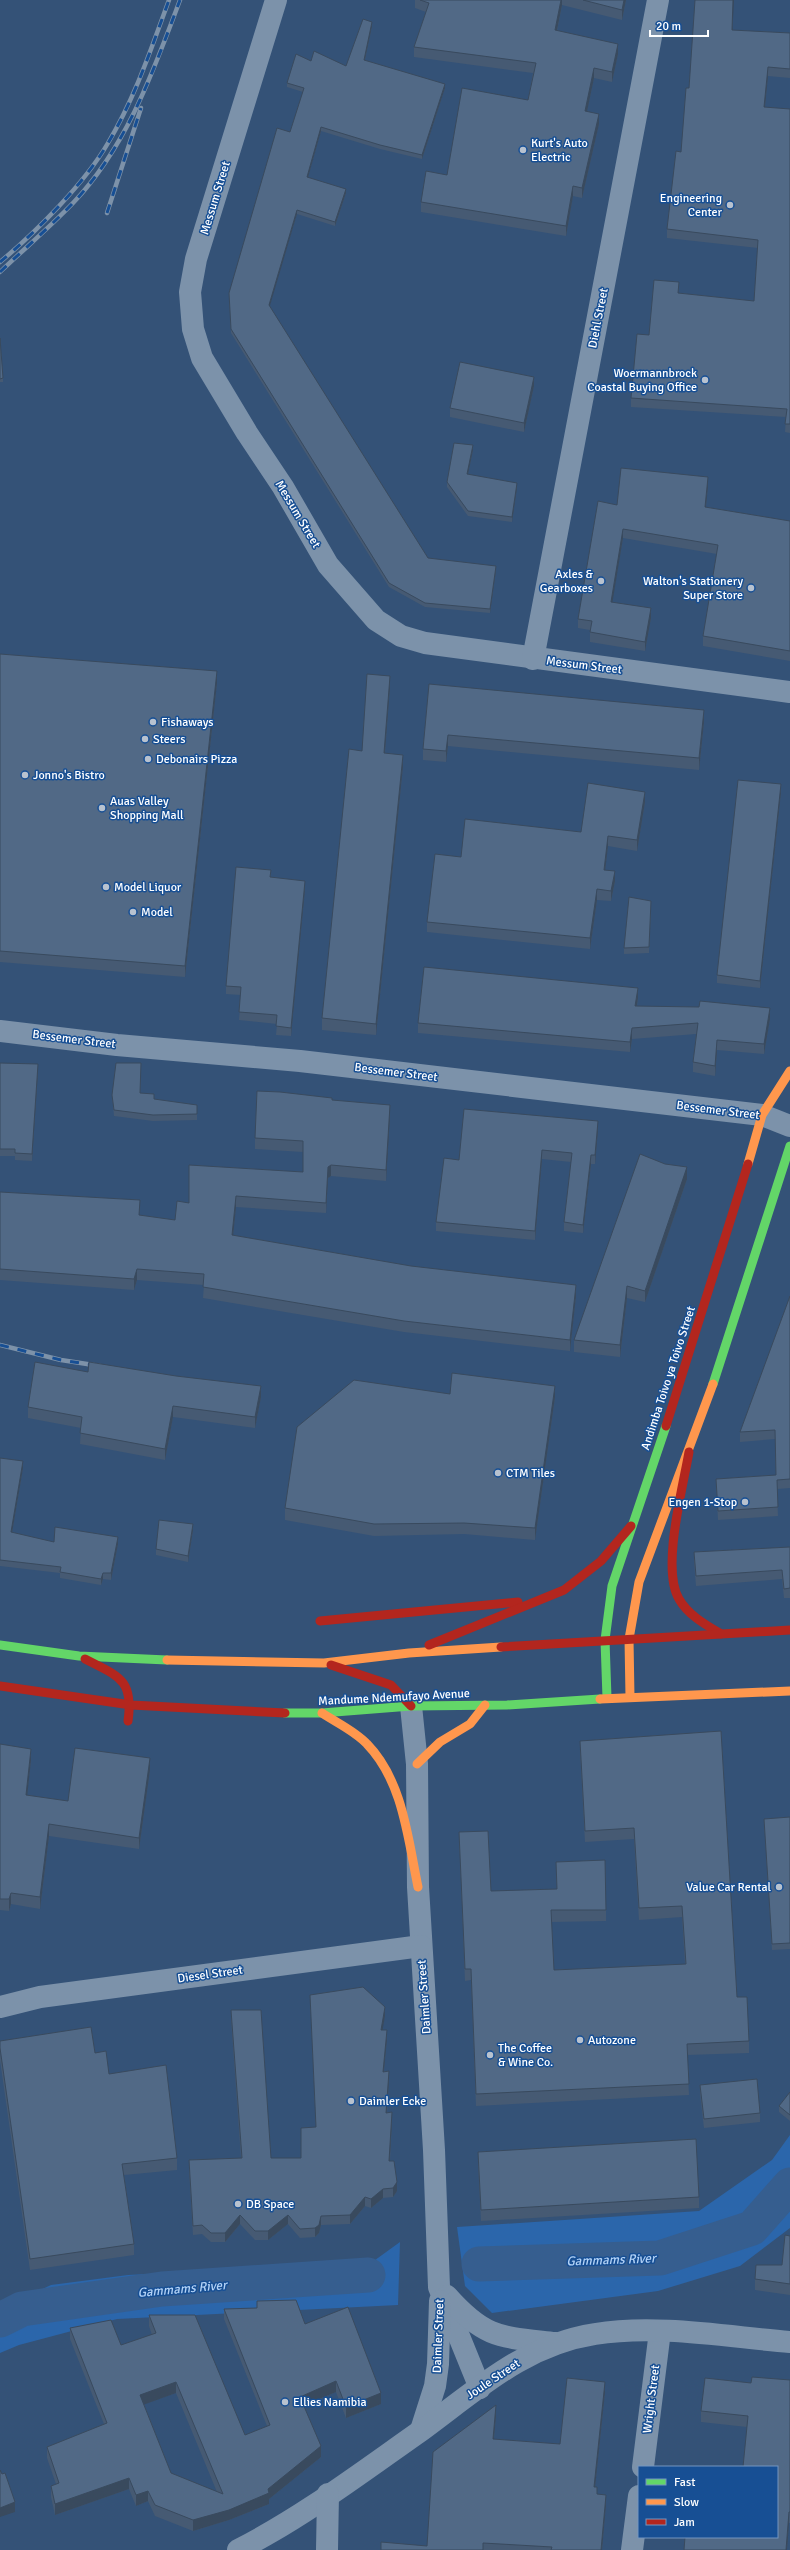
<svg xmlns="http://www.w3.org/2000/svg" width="790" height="2550" font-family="Signika,sans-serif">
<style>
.green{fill:#2b66ab}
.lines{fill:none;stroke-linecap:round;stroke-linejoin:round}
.river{stroke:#365e8f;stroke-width:35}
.street{stroke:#7c92aa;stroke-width:22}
.fast{stroke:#63d668;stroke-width:9}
.slow{stroke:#ff974d;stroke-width:9}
.jam{stroke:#b3261e;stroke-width:9}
.rail-casing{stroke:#7d92a9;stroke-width:4.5}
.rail{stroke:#174f94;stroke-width:3;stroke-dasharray:9;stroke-linecap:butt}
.wall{fill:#465a73;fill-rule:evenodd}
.shaded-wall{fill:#394a5e}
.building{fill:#516986;stroke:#394a5e;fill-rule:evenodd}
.poi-dot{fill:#b8c2cf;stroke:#174f94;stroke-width:1.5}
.labels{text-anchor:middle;stroke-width:3;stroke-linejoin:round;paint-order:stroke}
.poi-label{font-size:12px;fill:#fff;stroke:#174f94;text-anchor:start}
.street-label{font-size:12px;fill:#fff;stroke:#174f94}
.water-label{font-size:13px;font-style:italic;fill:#b3d3f8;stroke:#174f94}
</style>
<rect width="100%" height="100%" fill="#345277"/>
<g class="green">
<path d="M790,2135V2228L740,2266L658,2291L492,2313L465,2286L457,2227L699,2211L772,2160Z"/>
<path d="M400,2242L398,2305L117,2319L19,2345L0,2353V2309L51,2285L128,2275L371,2263Z"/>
</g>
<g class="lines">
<g class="river">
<path d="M479,2264L660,2258L752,2228L790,2185"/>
<path d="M0,2320L22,2309L162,2289L368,2275"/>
</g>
<g class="street">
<path d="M276,0L196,259L190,292L193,329L202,358L247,433L283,487L328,565L376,620L401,636L425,643L790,692"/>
<path d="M533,659L658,0"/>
<path d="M0,1031L117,1045L300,1061L762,1115L790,1126"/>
<path d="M411,1706L417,1764L418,1887L434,2150L439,2287L480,2388"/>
<path d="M0,2007L40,1997L421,1946"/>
<path d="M447,2296C485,2339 501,2337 555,2343"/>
<path d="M421,2430L435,2386L438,2364L440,2301"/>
<path d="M643,2467L660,2331"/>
<path d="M238,2550C303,2517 362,2472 422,2430C478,2389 524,2345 595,2334C657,2324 728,2337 790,2342"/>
<path d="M327,2550L328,2494"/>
<path d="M632,2550L639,2496"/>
</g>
<g class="fast">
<path d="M713,1384L790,1146"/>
<path d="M0,1645L79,1656L167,1660"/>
<path d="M607,1698L605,1640L612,1586L666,1426"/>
<path d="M285,1713H322L411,1706L507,1705L600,1699"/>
</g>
<g class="slow">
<path d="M748,1164L762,1115L790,1071"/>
<path d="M167,1660L324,1663L409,1653L501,1647"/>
<path d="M630,1697L629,1639L639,1582L713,1384"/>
<path d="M600,1699L790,1691"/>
<path d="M322,1713C337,1723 355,1731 367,1744C403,1781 408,1839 418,1887"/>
<path d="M417,1764L440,1742L470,1724L485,1705"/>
</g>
<g class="jam">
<path d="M666,1426L748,1164"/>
<path d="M689,1452C683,1487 661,1569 679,1599C688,1615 706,1625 721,1634"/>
<path d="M320,1621L518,1602"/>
<path d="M429,1645L564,1590L601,1561L631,1526"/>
<path d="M501,1647L790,1630"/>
<path d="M85,1659C118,1676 134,1679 128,1721"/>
<path d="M331,1665L391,1685L411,1706"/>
<path d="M0,1686L131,1705L285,1713"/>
</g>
<g class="rail-casing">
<g id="rail">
<path d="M107,213L141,108"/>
<path d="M0,262C36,232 85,183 108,143C135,98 151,49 169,0"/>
<path d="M0,272C24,249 50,227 73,203C127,146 153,72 180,0"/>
<path d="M0,1345L61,1360L100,1366"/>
</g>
</g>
<use href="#rail" class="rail"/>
</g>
<g class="wall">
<path d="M415,0H626L622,20L562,5L557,31L618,54L612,82L594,78L587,111L599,124L582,198L573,196L566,236L421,212V202L447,175L528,100L533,73L414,57V47L426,12L415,8Z"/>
<path d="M372,26L365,60L445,88L422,159L380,149L321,131L308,177L346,193L335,226L297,214L269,306L428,558L496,570L490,613L425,607L389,587L231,333L229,293L290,132L303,92L287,87V83L311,61L346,66Z"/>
<path d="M732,30L790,33V78L768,76L765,107L790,109V433L785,432L786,417L631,407V398L649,335L679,293L754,301L758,248L667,238V229L681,152L689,88Z"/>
<path d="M0,338L3,378V382H0Z"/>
<path d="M534,386L524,432L450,417V408Z"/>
<path d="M473,450L468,474L517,488L512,522L468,516L447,487V482Z"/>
<path d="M708,486L706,507L790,521V661L703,646V636L717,554L623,538L612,602L651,618L645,651L590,642V630L578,628V619L617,505Z"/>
<path d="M0,654L217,683L185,977L0,962Z"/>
<path d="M429,684L704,722L699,770L448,746L446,762L423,760V749Z"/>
<path d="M390,687L385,753L403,766L376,1035L322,1030V1018L362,751Z"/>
<path d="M781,792L760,988L717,983V975Z"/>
<path d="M645,802L637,851L608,846L605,870L615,881L611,901L597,900L590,949L427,932V922L461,857L581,832Z"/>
<path d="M271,877L305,889L291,1036L276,1035L277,1024L239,1020L241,995L226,994V986Z"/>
<path d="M651,907L649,953L624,954V948Z"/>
<path d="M638,998L637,1006L770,1019L764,1054L717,1050L715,1076L693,1072V1062L696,1034L632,1039L630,1052L418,1033V1023Z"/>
<path d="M0,1063L38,1071L32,1161L15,1160V1156H0Z"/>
<path d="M140,1093L154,1099L197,1111V1120L153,1121L114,1116L112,1095Z"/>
<path d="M332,1100L390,1116L386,1181L331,1176L328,1178L326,1213L236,1207L233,1235L576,1296L570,1351L404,1332L203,1298L204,1285L137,1280L134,1290L0,1280V1192L140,1215L175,1220L189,1203L303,1172V1152L255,1149V1138Z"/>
<path d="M598,1130L595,1164H591L583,1233L564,1231V1222L571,1162L542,1159L535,1240L436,1231V1222L459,1160Z"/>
<path d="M687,1179L645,1302L627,1298L620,1357L574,1352V1340Z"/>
<path d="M790,1296V1488L777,1489L778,1516L718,1520L716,1479L776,1475L775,1439L740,1442V1432Z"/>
<path d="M88,1372L261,1397L255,1428L173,1417L165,1460L80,1444L81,1428L28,1418V1407Z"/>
<path d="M450,1394L555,1397L535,1540L464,1534L374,1536L285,1520V1508Z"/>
<path d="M0,1458L23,1468L12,1533L54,1542L118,1544L111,1580L103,1579L101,1585L60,1578V1573L0,1566Z"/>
<path d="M193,1530L188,1562L156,1555V1549Z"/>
<path d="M790,1547V1598H784L782,1579L696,1586L694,1562V1552Z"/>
<path d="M721,1731L737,1997L749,2041V2053L687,2055L689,2095L476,2106L471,1980L465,1981L459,1832L491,1891L606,1910V1921L551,1922L554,1970L685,1964L682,1917L639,1920L634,1839L585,1842L580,1752V1741Z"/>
<path d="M0,1744L31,1760L27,1795L68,1801L150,1770L139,1849L49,1836L40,1909L11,1904L9,1911L0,1910Z"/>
<path d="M790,1817V1949L772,1950L764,1819Z"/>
<path d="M310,1995L385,2016L382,2030L387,2039L384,2071L389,2080L387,2113L392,2121L390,2161L397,2191L393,2197L383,2198L371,2208L365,2206L350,2224L321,2225L319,2233L315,2237L300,2238L288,2224L268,2240H255L240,2224L225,2242H211L202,2234L193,2235L189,2169V2160L241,2158L231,2019V2010L271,2158H301L316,2127Z"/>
<path d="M0,2041L95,2053L109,2074L177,2158V2170L124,2175L134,2244V2255L30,2270L0,2060Z"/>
<path d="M700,2085L760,2113V2122L704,2128L700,2094Z"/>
<path d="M790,2092V2121L779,2112V2106Z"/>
<path d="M478,2152L699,2197V2208L481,2221L478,2163Z"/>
<path d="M790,2236V2295L755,2290V2279L782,2265Z"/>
<path d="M224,2309L305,2324L381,2404L346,2418L336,2392L304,2406L321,2457L269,2499V2504L229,2520L193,2531L155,2516L148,2501L136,2506L129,2489L55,2515L51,2497V2486L56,2484L47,2458V2447L104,2424L70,2339V2328L121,2345L152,2335L149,2326V2315L245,2435L267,2426L224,2319ZM176,2393L217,2492L171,2473L144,2404Z"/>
<path d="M790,2380V2523H789L787,2550H684L777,2537L747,2427L701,2422V2411L751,2383Z"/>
<path d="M605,2392L595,2487L597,2494L606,2504L602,2550H381L427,2546L496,2415L494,2439L560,2444Z"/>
</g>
<g class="shaded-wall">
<path d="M561,0H562V5L555,40V30Z"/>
<path d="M624,0H626L622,20V10Z"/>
<path d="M733,0H734L732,38V30Z"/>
<path d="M372,22V26L364,64V60Z"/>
<path d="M618,44V54L612,82V72Z"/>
<path d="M768,67V76L764,116V107Z"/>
<path d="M594,68V78L585,121V111Z"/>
<path d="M445,84V88L422,159V155Z"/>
<path d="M599,114V124L582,198V188Z"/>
<path d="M321,127V131L307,181V177Z"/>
<path d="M573,186V196L566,236V226Z"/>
<path d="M346,189V193L335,226V222Z"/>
<path d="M297,210V214L269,309V305Z"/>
<path d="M534,377V386L524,432V423Z"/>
<path d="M473,445V450L467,479V474Z"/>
<path d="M708,477V486L705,516V507Z"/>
<path d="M517,483V488L512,522V517Z"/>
<path d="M623,529V538L611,611V602Z"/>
<path d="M496,566V570L490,613V609Z"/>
<path d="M651,608V618L645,651V642Z"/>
<path d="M217,671V683L185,977V966Z"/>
<path d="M390,676V687L384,764V753Z"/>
<path d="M704,710V722L699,770V758Z"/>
<path d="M448,735V746L446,762V751Z"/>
<path d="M403,755V766L376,1035V1024Z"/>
<path d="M781,784V792L760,988V981Z"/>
<path d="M645,792V802L637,851V840Z"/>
<path d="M608,836V846L604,880V870Z"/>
<path d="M615,871V881L611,901V891Z"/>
<path d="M305,881V889L291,1036V1028Z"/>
<path d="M597,889V900L590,949V938Z"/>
<path d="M638,988V998L635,1017V1006Z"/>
<path d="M770,1008V1019L764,1054V1044Z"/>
<path d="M632,1028V1039L630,1052V1042Z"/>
<path d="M717,1040V1050L715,1076V1066Z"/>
<path d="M38,1064V1071L32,1161V1154Z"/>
<path d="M390,1105V1116L386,1181V1170Z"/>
<path d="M598,1121V1130L595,1164V1155Z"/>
<path d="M542,1150V1159L535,1240V1231Z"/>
<path d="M591,1155V1164L583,1233V1225Z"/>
<path d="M331,1165V1176L328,1178L326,1213V1203L328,1167Z"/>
<path d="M687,1167V1179L645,1302V1291Z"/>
<path d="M236,1196V1207L232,1246V1235Z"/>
<path d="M137,1269V1280L134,1290V1279Z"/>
<path d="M576,1285V1296L570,1351V1340Z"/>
<path d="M627,1286V1298L620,1357V1345Z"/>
<path d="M261,1386V1397L255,1428V1417Z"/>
<path d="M555,1386V1397L535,1540V1528Z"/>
<path d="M173,1406V1417L165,1460V1449Z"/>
<path d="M23,1461V1468L11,1539V1532Z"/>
<path d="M193,1524V1530L188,1562V1556Z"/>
<path d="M118,1537V1544L111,1580V1573Z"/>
<path d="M103,1573V1579L101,1585V1579Z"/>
<path d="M31,1749V1760L26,1807V1795Z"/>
<path d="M150,1758V1770L139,1849V1838Z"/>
<path d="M49,1824V1836L40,1909V1897Z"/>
<path d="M11,1893V1904L9,1911V1899Z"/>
<path d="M385,2007V2016L381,2039V2030Z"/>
<path d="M387,2030V2039L383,2080V2072Z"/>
<path d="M389,2071V2080L386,2121V2113Z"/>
<path d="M392,2112V2121L389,2170V2161Z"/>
<path d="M397,2182V2191L393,2197V2188Z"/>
<path d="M383,2189V2198L371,2208V2199Z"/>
<path d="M365,2197V2206L350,2224V2215Z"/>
<path d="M240,2215V2224L225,2242V2233Z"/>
<path d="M288,2215V2224L268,2240V2231Z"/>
<path d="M321,2216V2225L319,2233L315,2237V2228Z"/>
<path d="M336,2381V2392L300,2407V2397Z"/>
<path d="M176,2382V2393L140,2406V2395Z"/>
<path d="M605,2382V2392L594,2497V2487Z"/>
<path d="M381,2393V2404L346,2418V2407Z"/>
<path d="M496,2405V2415L493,2449V2439Z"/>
<path d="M321,2446V2457L269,2499V2504L229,2520L193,2531V2520L268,2489Z"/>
<path d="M129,2478V2489L55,2515V2504Z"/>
<path d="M148,2491V2501L136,2506V2495Z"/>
<path d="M606,2495V2504L602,2550H601Z"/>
<path d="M15,2502V2512L0,2517V2508Z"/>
<path d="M789,2512V2523L787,2550H786Z"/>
</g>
<g class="building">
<path d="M420,0H561L555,30L618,44L612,72L594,68L585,111L599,114L582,188L573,186L566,226L421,202L426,171L447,175L462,88L528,100L536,63L414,47L429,3Z"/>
<path d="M583,0H624L622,10Z"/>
<path d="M695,0H733L732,30L790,33V69L768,67L764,107L790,109V424H785L787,409L631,398L637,334L649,335L654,280L679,282L678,293L754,301L758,240L667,229L676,151L681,152L686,88H689Z"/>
<path d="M363,19L372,22L364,60L445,84L422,155L380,145L321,127L307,177L346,189L335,222L297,210L269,305L428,558L496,566L490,609L425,603L389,583L231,329L229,293L277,128L290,132L304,88L287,83L296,54L311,61L314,51L346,66Z"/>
<path d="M0,338L3,378L0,379Z"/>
<path d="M460,362L534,377L524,423L450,408Z"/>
<path d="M454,443L473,445L467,474L517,483L512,517L468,511L447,482Z"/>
<path d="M621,468L708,477L705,507L790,521V651L703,636L718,545L623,529L611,602L651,608L645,642L590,632L592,621L578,619L598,501L617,505Z"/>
<path d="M0,654L217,671L185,966L0,951Z"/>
<path d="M367,674L390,676L384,753L403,755L376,1024L322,1018L349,749L362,751Z"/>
<path d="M429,684L704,710L699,758L448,735L446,751L423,749Z"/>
<path d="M738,780L781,784L760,981L717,975Z"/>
<path d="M588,783L645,792L637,840L608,836L604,870L615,871L611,891L597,889L590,938L427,922L435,854L461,857L465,819L581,832Z"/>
<path d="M236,867L271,870L270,877L305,881L291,1028L276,1026L277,1015L239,1012L241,987L226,986Z"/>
<path d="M629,897L651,901L649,947L624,948Z"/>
<path d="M424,967L638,988L635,1006L699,1007L700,1001L770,1008L764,1044L717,1040L715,1066L693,1062L698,1023L632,1028L630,1042L418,1023Z"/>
<path d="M0,1063L38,1064L32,1154L15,1153V1149H0Z"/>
<path d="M116,1063H141L140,1093L154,1094V1099L197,1105V1114L153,1115L114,1110L112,1095Z"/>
<path d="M257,1091L280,1092L332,1098V1100L390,1105L386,1170L331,1165L328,1167L326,1203L236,1196L232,1235L411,1266L576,1285L570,1340L404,1321L203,1287L204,1274L137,1269L134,1279L0,1269V1192L140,1200L139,1215L175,1220L177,1201L189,1203V1165L303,1172V1141L255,1138Z"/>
<path d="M464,1109L598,1121L595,1155H591L583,1225L564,1222L572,1153L542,1150L535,1231L436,1222L444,1158L459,1160Z"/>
<path d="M640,1154L665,1164L687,1167L645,1291L627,1286L620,1345L574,1340Z"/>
<path d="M790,1296V1479L777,1480L778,1507L718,1511L716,1479L776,1475L775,1430L740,1432Z"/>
<path d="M35,1362L88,1372L89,1362L176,1376L261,1386L255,1417L173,1406L165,1449L80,1433L82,1417L28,1407Z"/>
<path d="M452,1373L555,1386L535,1528L464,1523L374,1524L285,1508L297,1427L354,1380L450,1394Z"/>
<path d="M0,1458L23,1461L11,1532L54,1542L55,1527L118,1537L111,1573H103L101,1579L60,1572L61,1567L0,1560Z"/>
<path d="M159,1520L193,1524L188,1556L156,1549Z"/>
<path d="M790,1547V1588L784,1589L782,1570L696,1576L694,1552Z"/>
<path d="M721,1731L737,1997H747L749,2041L687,2044L689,2084L476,2094L471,1969H465L459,1832L488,1831L491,1891L557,1889L556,1862L605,1860L606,1910H551L554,1970L686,1964L682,1906L639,1908L634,1828L585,1831L580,1741Z"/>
<path d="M0,1744L31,1749L26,1795L68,1801L75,1748L150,1758L139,1838L49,1824L40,1897L11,1893L9,1899H0Z"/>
<path d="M790,1817V1943L772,1944L764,1819Z"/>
<path d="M363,1987L385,2007L381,2030H387L383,2072L389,2071L386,2113L392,2112L389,2161H394L397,2182L393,2188L383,2189L371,2199L365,2197L350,2215L321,2216L319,2225L315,2228L300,2229L288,2215L268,2231H255L240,2215L225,2233H211L202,2225L193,2226L189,2160L242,2158L231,2010H261L271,2158H301V2128L316,2127L310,1995Z"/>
<path d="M91,2027L95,2053L106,2051L109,2074L166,2065L177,2158L122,2164L134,2244L30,2259L0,2048V2041Z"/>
<path d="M757,2079L760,2113L704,2119L700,2085Z"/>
<path d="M790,2092V2115L779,2106Z"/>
<path d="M696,2139L699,2197L481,2210L478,2152Z"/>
<path d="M785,2235L790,2236V2284L755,2279L756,2265H782Z"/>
<path d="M296,2300L305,2324L348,2307L381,2393L346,2407L336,2381L300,2397L321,2446L268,2489L269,2493L229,2510L193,2520L155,2505L148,2491L136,2495L129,2478L55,2504L51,2486L59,2483L47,2447L107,2423L70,2328L111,2320L121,2345L156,2333L149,2315H195L245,2435L270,2425L224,2309L257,2308V2301ZM176,2382L223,2494L171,2473L140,2395Z"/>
<path d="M752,2377L790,2380V2512H789L786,2550H684L685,2537H777V2467H743L748,2416L701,2411L705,2378L751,2383Z"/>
<path d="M567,2378L605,2382L594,2487H597V2494L606,2495L601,2550H551L552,2547L483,2543V2550H381V2542L427,2546L433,2452L496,2405L493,2439L560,2444Z"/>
<path d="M0,2470L2,2474L5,2473L15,2502L0,2508Z"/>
</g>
<g class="poi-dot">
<circle cx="523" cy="150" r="4"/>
<circle cx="730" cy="205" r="4"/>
<circle cx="705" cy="380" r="4"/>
<circle cx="601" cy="581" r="4"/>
<circle cx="751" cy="588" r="4"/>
<circle cx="153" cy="722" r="4"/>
<circle cx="145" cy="739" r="4"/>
<circle cx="148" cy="759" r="4"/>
<circle cx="25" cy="775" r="4"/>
<circle cx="102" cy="808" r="4"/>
<circle cx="106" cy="887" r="4"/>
<circle cx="133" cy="912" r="4"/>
<circle cx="498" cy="1473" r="4"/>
<circle cx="745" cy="1502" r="4"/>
<circle cx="779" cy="1887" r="4"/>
<circle cx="580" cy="2040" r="4"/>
<circle cx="490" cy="2055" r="4"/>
<circle cx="351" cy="2101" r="4"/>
<circle cx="238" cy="2204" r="4"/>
<circle cx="285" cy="2402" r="4"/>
</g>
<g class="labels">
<g class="poi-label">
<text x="531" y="147">Kurt's Auto<tspan x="531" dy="14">Electric</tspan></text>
<text x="722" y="202" text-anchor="end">Engineering<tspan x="722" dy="14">Center</tspan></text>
<text x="697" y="377" text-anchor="end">Woermannbrock<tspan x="697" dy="14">Coastal Buying Office</tspan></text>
<text x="593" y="578" text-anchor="end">Axles &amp;<tspan x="593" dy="14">Gearboxes</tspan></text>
<text x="743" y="585" text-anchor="end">Walton's Stationery<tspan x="743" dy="14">Super Store</tspan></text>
<text x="161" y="726">Fishaways</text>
<text x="153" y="743">Steers</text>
<text x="156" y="763">Debonairs Pizza</text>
<text x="33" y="779">Jonno's Bistro</text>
<text x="110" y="805">Auas Valley<tspan x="110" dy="14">Shopping Mall</tspan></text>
<text x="114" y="891">Model Liquor</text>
<text x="141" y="916">Model</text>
<text x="506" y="1477">CTM Tiles</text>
<text x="737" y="1506" text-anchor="end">Engen 1-Stop</text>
<text x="771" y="1891" text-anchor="end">Value Car Rental</text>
<text x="588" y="2044">Autozone</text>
<text x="498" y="2052">The Coffee<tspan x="498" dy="14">&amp; Wine Co.</tspan></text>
<text x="359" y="2105">Daimler Ecke</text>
<text x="246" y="2208">DB Space</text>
<text x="293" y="2406">Ellies Namibia</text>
</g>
<g class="street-label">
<text transform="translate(215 198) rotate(-73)" y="4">Messum Street</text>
<text transform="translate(598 318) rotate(-79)" y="4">Diehl Street</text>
<text transform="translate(298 514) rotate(59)" y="4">Messum Street</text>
<text transform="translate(584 665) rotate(7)" y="4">Messum Street</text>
<text transform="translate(74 1039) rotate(7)" y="4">Bessemer Street</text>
<text transform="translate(396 1072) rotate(7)" y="4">Bessemer Street</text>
<text transform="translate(718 1110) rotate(7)" y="4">Bessemer Street</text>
<text transform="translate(668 1378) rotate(-72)" y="4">Andimba Toivo ya Toivo Street</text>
<text transform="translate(394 1697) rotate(-3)" y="4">Mandume Ndemufayo Avenue</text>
<text transform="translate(210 1974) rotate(-8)" y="4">Diesel Street</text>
<text transform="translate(424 1997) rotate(-94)" y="4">Daimler Street</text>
<text transform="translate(438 2336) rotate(-88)" y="4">Daimler Street</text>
<text transform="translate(493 2379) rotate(-34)" y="4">Joule Street</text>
<text transform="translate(651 2399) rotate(-83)" y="4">Wright Street</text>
</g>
<g class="water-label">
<text transform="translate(611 2259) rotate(-2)" y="5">Gammams River</text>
<text transform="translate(182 2288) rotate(-5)" y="5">Gammams River</text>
</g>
</g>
<rect x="638" y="2466" width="140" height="72" fill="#174f94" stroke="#7495bf"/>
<rect x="646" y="2479" width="20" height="6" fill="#63d668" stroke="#7495bf"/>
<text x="674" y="2486" font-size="12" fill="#ffffff">Fast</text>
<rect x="646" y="2499" width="20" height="6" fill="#ff974d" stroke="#7495bf"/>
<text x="674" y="2506" font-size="12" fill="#ffffff">Slow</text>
<rect x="646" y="2519" width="20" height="6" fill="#b3261e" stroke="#7495bf"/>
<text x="674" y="2526" font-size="12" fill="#ffffff">Jam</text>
<path d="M650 30v6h58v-6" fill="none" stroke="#ffffff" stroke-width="2"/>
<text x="656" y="30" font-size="12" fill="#ffffff" stroke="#174f94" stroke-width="3" paint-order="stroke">20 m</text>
</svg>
